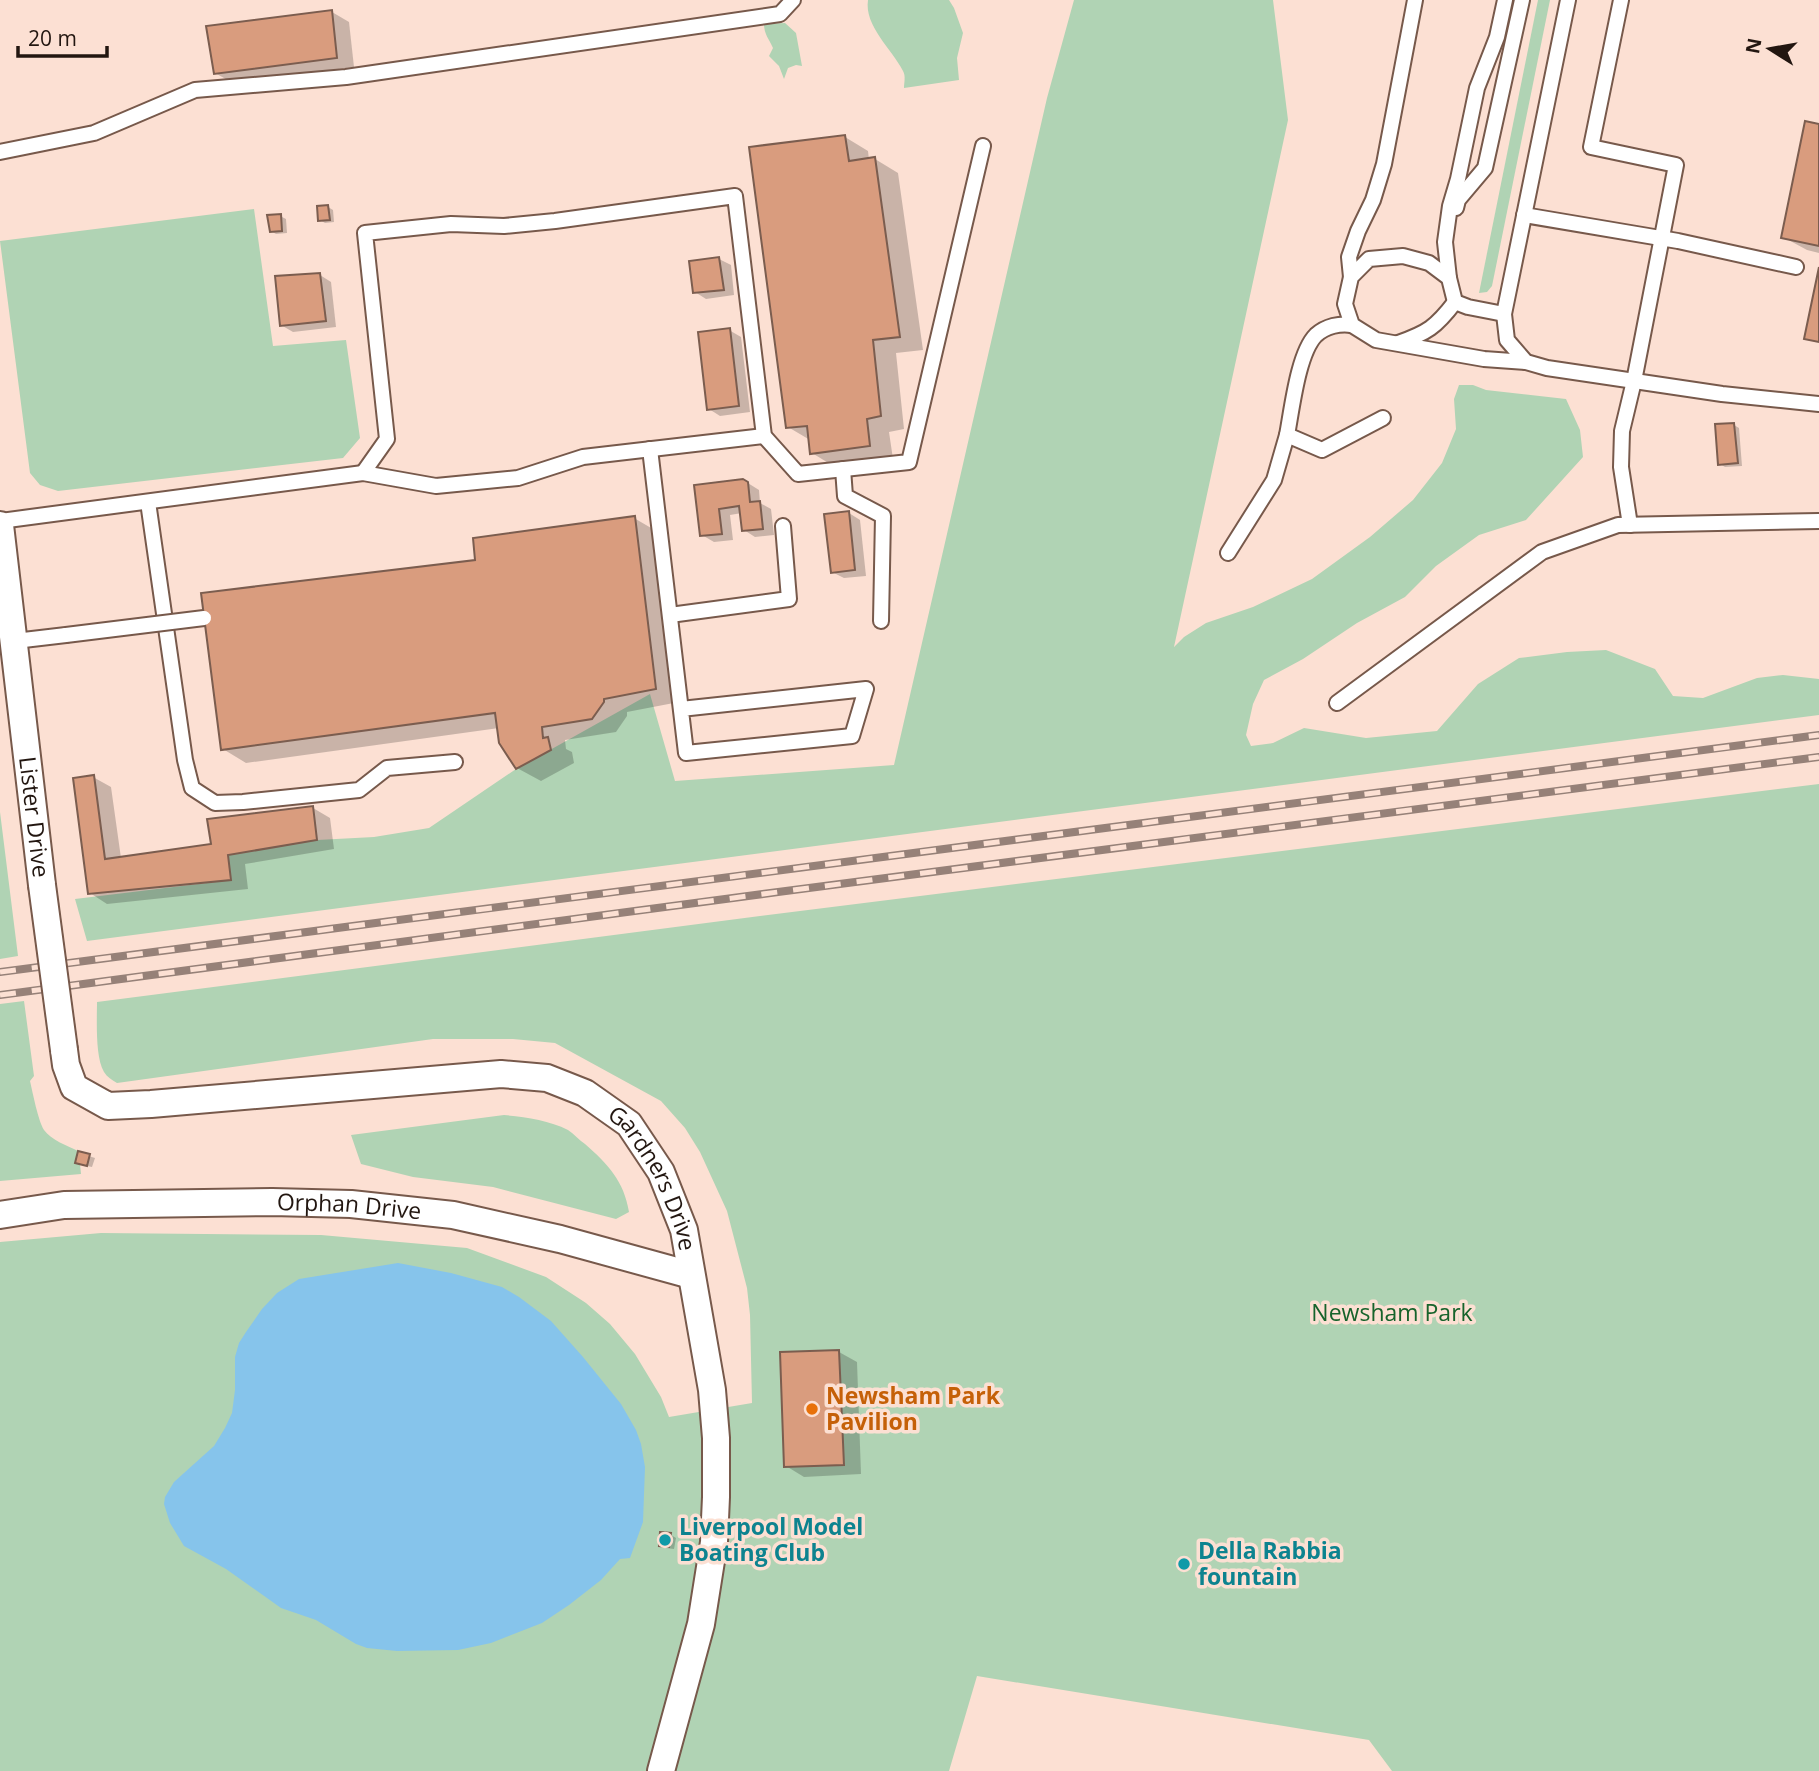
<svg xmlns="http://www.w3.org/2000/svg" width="1819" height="1771" font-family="'Open Sans',sans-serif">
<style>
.green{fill:#b0d3b4}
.water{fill:#86c4eb}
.shadow{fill:#0003}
.building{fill:#d99c7e;stroke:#7b5d4f;stroke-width:2}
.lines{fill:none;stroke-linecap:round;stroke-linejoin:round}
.lane-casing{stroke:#77594b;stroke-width:18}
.street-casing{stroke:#77594b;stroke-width:30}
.lane{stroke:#fff;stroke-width:14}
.street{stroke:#fff;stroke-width:26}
.rail-casing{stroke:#968178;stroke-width:8}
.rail{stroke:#fce0d3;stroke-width:5;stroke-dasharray:16;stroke-linecap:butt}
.lane-bridge-casing{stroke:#77594b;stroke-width:18;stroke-linecap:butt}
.street-bridge-casing{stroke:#77594b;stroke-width:30;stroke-linecap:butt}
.lane-bridge{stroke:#fff;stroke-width:14}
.street-bridge{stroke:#fff;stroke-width:26}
.food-dot{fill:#e8710a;stroke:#fce0d3;stroke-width:2.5}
.culture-dot{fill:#0f9aa8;stroke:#fce0d3;stroke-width:2.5}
.labels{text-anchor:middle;stroke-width:7;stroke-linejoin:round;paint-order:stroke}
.street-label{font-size:23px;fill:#221610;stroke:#fce0d3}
.park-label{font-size:23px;fill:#17632b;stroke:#fce0d3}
.food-label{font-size:23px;font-weight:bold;fill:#c56008;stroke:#fce0d3;text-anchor:start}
.culture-label{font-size:23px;font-weight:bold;fill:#0d838f;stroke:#fce0d3;text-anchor:start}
</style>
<rect width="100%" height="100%" fill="#fce0d3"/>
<g class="green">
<path d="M868,0H949L954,8L963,33L957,58L959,80L904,88C904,83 906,76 903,71C892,49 864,26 868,0Z"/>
<path d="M1074,0H1273L1288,120L1174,647L1184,637L1206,623L1253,607L1312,579L1370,537L1413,500L1442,463L1456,429L1454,399L1459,385H1473L1486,390L1566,399L1580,430L1583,457L1526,520L1479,535L1436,566L1405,597L1357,623L1303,659L1264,680L1253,704L1246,735L1251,746L1273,743L1304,728L1366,738L1437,731L1478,684L1519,658L1567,652L1606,650L1655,669L1673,696L1703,698L1757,678L1783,675L1819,679V715L87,941L75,899L231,880L228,855L317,840L374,837L429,828L516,769L650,694L675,781L894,765L1047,98Z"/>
<path d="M1538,0H1550L1492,286L1487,292L1479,293Z"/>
<path d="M785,23L796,33L802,66L796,65L788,68L784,79L779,66L769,56L773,48C769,39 764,34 764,24Z"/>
<path d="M254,209L273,346L346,340L360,438L343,458L58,491L40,485L30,473L0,241Z"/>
<path d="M1819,784V1771H1392L1369,1740L977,1676L949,1771H0V1242L101,1233L321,1235L467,1248L546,1277L586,1303L610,1324L635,1354L661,1397L669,1417L752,1403L750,1315L747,1288L727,1211L700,1152L685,1128L661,1101L555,1043L513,1039H433L117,1083C112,1080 107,1077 104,1072C95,1057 97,1020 97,1002L760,916Z"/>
<path d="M0,812L18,956L0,959Z"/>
<path d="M24,1001L34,1076L30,1081C33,1094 38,1120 44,1130C51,1140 68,1146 78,1151L75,1162L80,1164L81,1174L0,1181V1004Z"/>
<path d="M504,1115C525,1117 549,1120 568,1130C574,1134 579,1140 585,1144C608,1164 624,1181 629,1212L616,1219L493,1187L413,1177L361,1164L351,1135Z"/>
</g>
<path class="water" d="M398,1263L451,1273L502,1287L519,1297L551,1321L583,1357L621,1404L636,1430L641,1444L645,1467L643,1522L630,1558L620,1559L601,1580L569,1605L542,1623L491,1643L458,1650L397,1651L367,1648L356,1644L316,1620L281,1608L226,1569L184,1546L170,1523L164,1504L165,1497L174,1482L214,1446L225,1428L232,1413L235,1390V1357L239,1343L246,1332L262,1309L277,1293L299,1279Z"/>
<g class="shadow">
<path d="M332,12L349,22L354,67L233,83L215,73Z"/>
<path d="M1819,126V253L1807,250L1783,237Z"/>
<path d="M845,137L868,151L869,160L875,159L898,173L923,350L896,353L904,429L889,432L893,459L835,467L812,453L810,440L788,427Z"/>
<path d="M328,207L333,210L334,222L325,223L320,220Z"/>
<path d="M280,216L286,219L287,233L276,234L271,231Z"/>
<path d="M719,259L731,265L734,295L706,299L695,292Z"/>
<path d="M320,275L331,282L336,327L293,332L281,325Z"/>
<path d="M729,330L741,337L750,412L720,416L709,409Z"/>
<path d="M1734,425L1739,428L1742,466L1725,467L1720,464Z"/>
<path d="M743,480L759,490L760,503L771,509L774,535L755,537L744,530L742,513L730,515L733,540L714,542L702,535L696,486Z"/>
<path d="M849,513L860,520L866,576L844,578L832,572Z"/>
<path d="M634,518L658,532L679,702L627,712V716L616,732L565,740L566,749L572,752L574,763L541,781L517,768L499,728L246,763L223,749L477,561Z"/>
<path d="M93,777L111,787L121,858L213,845L313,808L330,818L334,849L245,864L248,889L107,904L90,893Z"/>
<path d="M79,1153L95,1158L92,1167L82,1165Z"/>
<path d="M839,1352L857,1362L861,1474L804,1477L786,1466Z"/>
<path d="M671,1535L676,1538L674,1549L666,1548L660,1545Z"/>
</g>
<g class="building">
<path d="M332,10L337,58L214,74L206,26Z"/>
<path d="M1805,121L1819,124V246L1781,238Z"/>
<path d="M845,135L849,161L875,157L900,337L873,340L881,416L867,419L870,446L810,454L807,426L786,428L749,147Z"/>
<path d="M328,205L330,220L318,221L317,206Z"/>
<path d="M281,214L282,231L270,232L267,215Z"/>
<path d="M719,257L724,290L693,293L689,261Z"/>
<path d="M1819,267V342L1804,339Z"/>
<path d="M320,273L326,321L280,326L275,276Z"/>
<path d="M730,328L739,406L707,410L698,332Z"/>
<path d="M1734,423L1738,463L1718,465L1715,424Z"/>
<path d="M743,479L748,482L750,502L760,501L763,529L742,531L739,506L719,509L722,534L700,536L694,485Z"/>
<path d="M849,511L855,570L831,573L824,514Z"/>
<path d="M635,516L656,689L604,699V702L592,719L542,727L543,738L548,737L551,750L516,769L499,743L495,713L221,750L201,593L475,560L473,538Z"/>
<path d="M94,775L105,859L211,844L207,819L313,806L317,840L228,855L231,880L88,894L73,778Z"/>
<path d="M78,1151L90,1154L87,1166L75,1163Z"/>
<path d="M839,1350L844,1465L784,1467L780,1352Z"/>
<path d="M660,1532L671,1533L669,1547L659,1546Z"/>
</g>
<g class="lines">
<g class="lane-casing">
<g id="lane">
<path d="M1568,0L1504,314L1507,340L1526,362L1547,368L1722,394L1819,404"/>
<path d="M1621,0L1591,147L1676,165L1634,381L1622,431L1621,467L1630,525"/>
<path d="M0,152L94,133L195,90L346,77L780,14L793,0"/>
<path d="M1456,208L1458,200L1485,168L1522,0"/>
<path d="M1524,215L1678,241L1796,267"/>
<path d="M1351,277L1349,257L1358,231L1373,200L1384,164L1415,0"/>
<path d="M1449,278L1445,242L1450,206L1458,179L1477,88L1497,37L1505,0"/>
<path d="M1504,314L1468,307L1455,302L1449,278L1429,263L1403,256L1369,259L1351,277L1345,304L1352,325L1376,340L1484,359L1526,362"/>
<path d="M1352,325C1340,323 1326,326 1316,335C1298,353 1292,409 1287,435L1322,450L1383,418"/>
<path d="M1398,343C1427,333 1436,327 1455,302"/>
<path d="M650,449L686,753L852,736L866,689L681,709"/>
<path d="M843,469L845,496L883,516L881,621"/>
<path d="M363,473L387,439L365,233L451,224L504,226L555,221L735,196L764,436L798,474L909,462L983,146"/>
<path d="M148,502L185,760L192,788L215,803L243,802L359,790L387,768L455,762"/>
<path d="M0,521L363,473L436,486L518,478L583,457L764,436"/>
<path d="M1228,553L1274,480L1287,435"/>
<path d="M670,615L789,599L783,526"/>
<path d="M15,641L66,635"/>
<path d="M1337,703L1542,552L1618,525L1819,521"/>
</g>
</g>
<g class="street-casing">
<g id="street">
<path id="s1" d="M0,525L42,885"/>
<path id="s2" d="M64,1050L66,1065L74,1087L108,1106L151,1104L501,1074L547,1078L585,1093L629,1124L661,1172L684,1230L712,1390L716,1438V1497L714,1542L701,1624L661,1771"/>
<path id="s3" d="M0,1215L64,1205L272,1202L351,1204L453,1215L560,1239L691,1275"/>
</g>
</g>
<use href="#lane" class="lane"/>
<use href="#street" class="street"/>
<g class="rail-casing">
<g id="rail">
<path d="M0,972L1819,735"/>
<path d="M0,995L778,892L1819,757"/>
</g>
</g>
<use href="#rail" class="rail"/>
<g class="lane-bridge-casing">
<path id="lane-bridge" d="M66,635L204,618"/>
</g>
<g class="street-bridge-casing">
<path id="street-bridge" d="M42,885L64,1050"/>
</g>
<use href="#lane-bridge" class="lane-bridge"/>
<use href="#street-bridge" class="street-bridge"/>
</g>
<circle class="food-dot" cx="812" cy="1409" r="7"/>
<g class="culture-dot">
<circle cx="665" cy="1540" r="7"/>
<circle cx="1184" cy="1564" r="7"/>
</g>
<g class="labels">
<g class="street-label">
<text dy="8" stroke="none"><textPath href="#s1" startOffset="294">Lister Drive</textPath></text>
<text dy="8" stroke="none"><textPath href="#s2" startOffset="672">Gardners Drive</textPath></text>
<text dy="8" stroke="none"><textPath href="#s3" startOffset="350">Orphan Drive</textPath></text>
</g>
<g class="park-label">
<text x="1392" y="1321">Newsham Park</text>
</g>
<g class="food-label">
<text x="826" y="1404">Newsham Park<tspan x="826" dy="26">Pavilion</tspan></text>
</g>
<g class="culture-label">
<text x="679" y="1535">Liverpool Model<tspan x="679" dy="26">Boating Club</tspan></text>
<text x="1198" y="1559">Della Rabbia<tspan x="1198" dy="26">fountain</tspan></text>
</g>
</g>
<g transform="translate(1770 49) rotate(281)" stroke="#fce0d3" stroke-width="5" paint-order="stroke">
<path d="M0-5L12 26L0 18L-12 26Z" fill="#221610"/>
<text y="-10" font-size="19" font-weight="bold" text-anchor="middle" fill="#221610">N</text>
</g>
<path d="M18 46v10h89v-10" fill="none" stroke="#221610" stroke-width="3.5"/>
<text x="28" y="46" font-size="21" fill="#221610" stroke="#fce0d3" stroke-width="5" paint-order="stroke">20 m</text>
</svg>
